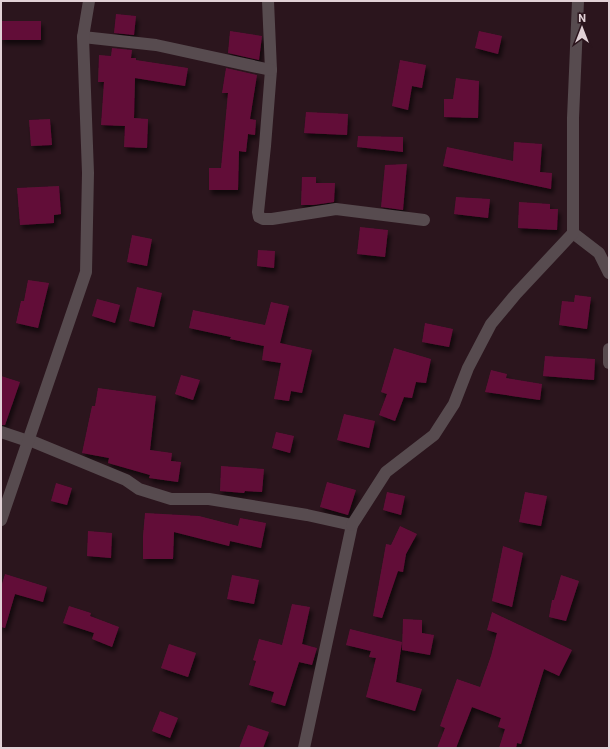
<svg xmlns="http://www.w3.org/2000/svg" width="610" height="749" font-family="Roboto,sans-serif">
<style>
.building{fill:#620e39;filter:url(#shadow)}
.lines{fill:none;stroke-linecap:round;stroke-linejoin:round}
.street{stroke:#574b4f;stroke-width:12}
</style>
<defs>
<filter id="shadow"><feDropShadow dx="2.5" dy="4.5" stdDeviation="2" flood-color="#0009"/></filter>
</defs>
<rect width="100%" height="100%" fill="#2b151d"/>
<g class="building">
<path d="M116,14L136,16L134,35L114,33Z"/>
<rect x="1" y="21" width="40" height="19"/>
<path d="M230,31L262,36L259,60L228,53Z"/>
<path d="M479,31L502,36L498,54L475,48Z"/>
<path d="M112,48L132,50L131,58H136V60L188,68L185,86L135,78L134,118L148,119L147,148L124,147L125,126L101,125L104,82H98L99,55L111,56Z"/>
<path d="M400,60L426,65L422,88L412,86L408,110L392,106Z"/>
<path d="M226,68L257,75L250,119L256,120L255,135L248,134L246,152L239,151L238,190H209V168H221L228,93H222Z"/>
<path d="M456,78L479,81L478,118L444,117V99H453Z"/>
<path d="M306,112L348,114L347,135L304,133Z"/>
<path d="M50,119L52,145L31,146L29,120Z"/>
<path d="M358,136L403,137V152L357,147Z"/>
<path d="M514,142L542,144L540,172L552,173L551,189L443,166L447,147L513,161Z"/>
<path d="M407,164L403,210L381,207L385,165Z"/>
<path d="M302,177H316V183H335L334,202L313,205H301Z"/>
<path d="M59,186L61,214L54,215V223L20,225L17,188Z"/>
<path d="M456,197L490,199L488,218L454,214Z"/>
<path d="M519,202L550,204V209H558L557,230L518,228Z"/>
<path d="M360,227L388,230L385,257L357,254Z"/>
<path d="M132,235L152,239L147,266L127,262Z"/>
<path d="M258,250L275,251L274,268L257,266Z"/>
<path d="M28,280L49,283L38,328L16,323L21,301H24Z"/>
<path d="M137,287L162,293L154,327L129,321Z"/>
<path d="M575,295L591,297L587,329L559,325L562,301L574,302Z"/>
<path d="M97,299L120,305L115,323L92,316Z"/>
<path d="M271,302L289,306L280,343L312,350L302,393L291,391L289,401L274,399L281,363L262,360L264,346L230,339L231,337L189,328L193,310L265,325Z"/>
<path d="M425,323L453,329L449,347L422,342Z"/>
<path d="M394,348L431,359L426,383L416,382L412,398L404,397L395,421L379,415L387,394L381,392Z"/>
<path d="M545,356L595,359L594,380L543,376Z"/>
<path d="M491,370L507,374L506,378L542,384L540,400L485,392Z"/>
<path d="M181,375L200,380L193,400L175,394Z"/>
<path d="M1,376L20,382L5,425H1Z"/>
<path d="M98,388L156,396L150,450L172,453L171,461L181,462L178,482L149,478L150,475L108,463L109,458L82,453L92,406H95Z"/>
<path d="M344,414L375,421L369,448L337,440Z"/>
<path d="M276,432L294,436L290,453L272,448Z"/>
<path d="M221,466L264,469L262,492L245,491L244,493L220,491Z"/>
<path d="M327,482L356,490L348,515L320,507Z"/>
<path d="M56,483L72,488L67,505L51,501Z"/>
<path d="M387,492L405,496L401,515L383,510Z"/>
<path d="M525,492L547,496L541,526L519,522Z"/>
<path d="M145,513L199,516L238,526L240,518L266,523L261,548L230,541L229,546L174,532L173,559H143V536Z"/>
<path d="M400,526L417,534L406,554L403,572L398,571L382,618L373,616L386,544L391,545Z"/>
<path d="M88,531L112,533L111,558L87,556Z"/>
<path d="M503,546L523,553L512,607L492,601Z"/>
<path d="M5,574L47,587L43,602L15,594L5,628L1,627V587Z"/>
<path d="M232,575L259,580L254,604L227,599Z"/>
<path d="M561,575L579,581L566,621L549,617L552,600H554Z"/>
<path d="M292,604L310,607L302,644L317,648L312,665L299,662L285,706L271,702L274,692L249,685L256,661L253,660L259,639L282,645Z"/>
<path d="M69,606L91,613L90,616L119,627L112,647L92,639L94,633L63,623Z"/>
<path d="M492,612L572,650L559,676L544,669L521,744L517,743L516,748H499L505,729L498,727L501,718L472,707L456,748H437L445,728L440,726L457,679L480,687L491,656L497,633L487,630Z"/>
<path d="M403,619L422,620V633L434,635L430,655L402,650Z"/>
<path d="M350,629L402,642L396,682L422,689L415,711L366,697L376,658L369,657L371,651L346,645Z"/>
<path d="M169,644L196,653L188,677L161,668Z"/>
<path d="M160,711L178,718L170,738L152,731Z"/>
<path d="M248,725L269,732L263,748H239Z"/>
</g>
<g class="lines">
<g class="street">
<path d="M268,1L271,70L265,146L258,212L259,217L263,219H272L336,209L424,220"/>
<path d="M83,37L156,45L271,70"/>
<path d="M573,233L599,253L609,273"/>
<path d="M609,349V363"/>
<path d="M1,432L28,441L29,440L126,480L139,489L171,499H209L307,515L352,525L304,748"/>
<path d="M1,520L86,272L88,173L83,37L89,1"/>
<path d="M352,525L386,472L434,435L454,404L468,368L491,324L516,294L573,233V118L578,1"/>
</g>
</g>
<rect width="610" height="749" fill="none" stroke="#e1d1d6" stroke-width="4"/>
<g transform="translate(582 28)" stroke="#2b151d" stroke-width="3" paint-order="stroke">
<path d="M0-3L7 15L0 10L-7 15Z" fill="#e1d1d6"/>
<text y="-6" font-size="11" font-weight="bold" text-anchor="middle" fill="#e1d1d6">N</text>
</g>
</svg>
